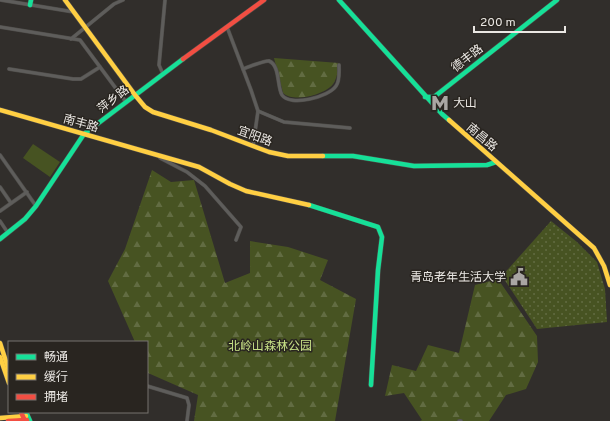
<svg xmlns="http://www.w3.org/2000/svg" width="610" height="421" font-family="Overpass,'Noto Sans SC',sans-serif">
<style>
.green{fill:#475322}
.forest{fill:url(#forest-firs)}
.park{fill:url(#park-dots)}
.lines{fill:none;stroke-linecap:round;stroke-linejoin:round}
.street-casing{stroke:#4f4d4a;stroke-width:4}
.fast-casing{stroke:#4f4d4a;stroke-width:5.5}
.slow-casing{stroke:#4f4d4a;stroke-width:5.5}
.jam-casing{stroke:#4f4d4a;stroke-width:5.5}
.street{stroke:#5e5d5b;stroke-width:3}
.fast{stroke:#16e098;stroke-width:4.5}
.slow{stroke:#ffcf43;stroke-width:4.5}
.jam{stroke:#f24e42;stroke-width:4.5}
.labels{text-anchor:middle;stroke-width:3;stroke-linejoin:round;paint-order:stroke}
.street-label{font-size:12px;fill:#eae7e3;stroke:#292520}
.poi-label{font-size:12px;fill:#eae7e3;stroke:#292520;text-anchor:start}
.park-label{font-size:12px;fill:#c7e186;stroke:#292520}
</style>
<defs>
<pattern id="forest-firs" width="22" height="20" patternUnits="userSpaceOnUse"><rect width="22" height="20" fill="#475322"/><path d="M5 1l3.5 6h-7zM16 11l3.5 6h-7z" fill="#626c42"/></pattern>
<pattern id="park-dots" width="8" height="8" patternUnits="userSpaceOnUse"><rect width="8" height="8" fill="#475322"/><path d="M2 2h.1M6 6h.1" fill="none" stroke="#626c42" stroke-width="1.8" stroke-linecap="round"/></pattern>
</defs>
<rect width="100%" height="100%" fill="#312e2b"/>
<path class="green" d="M33,144L60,162L50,177L23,158Z"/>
<g class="forest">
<path d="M274,58L339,63C338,70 337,79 333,84C325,95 293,103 283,93Z"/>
<path d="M152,170L171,182L194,180L225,283L250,273V241L288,247L328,260L320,280L356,299L335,421H194L198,395L148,373L147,370V342H135L108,281L125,249Z"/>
<path d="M498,279L537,336L538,362L526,389L506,395L489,421H420L422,420L404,393L385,396L392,365L416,371L428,345L459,353L475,285Z"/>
</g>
<path class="park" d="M551,221L577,242L597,262L605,289L607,322L537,329L502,276Z"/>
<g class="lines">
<g class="street-casing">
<g id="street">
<path d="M1,0L74,12"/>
<path d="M0,27L80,40L126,102"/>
<path d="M227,27L251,90L258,111L253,146"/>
<path d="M71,39L114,4L123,0"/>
<path d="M9,69L73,79H81L100,67"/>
<path d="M243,69C249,67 265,60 269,61C280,65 277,87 282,95C290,107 329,97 336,86C340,81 339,72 339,65"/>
<path d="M163,74L159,65L165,0"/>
<path d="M258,111L284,122L350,128"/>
<path d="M0,155L36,206"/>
<path d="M160,158L187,172L205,186L241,227L236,240"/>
<path d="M0,187L11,203"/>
<path d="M0,211L27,192"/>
<path d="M0,221L8,233"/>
<path d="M147,386L187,398L189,405L187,421"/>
<path d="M459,421H461"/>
</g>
</g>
<g class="fast-casing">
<g id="fast">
<path d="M339,0L442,114L449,120"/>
<path d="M30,5L31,0"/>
<path d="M425,97H434L557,0"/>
<path d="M323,156H353L414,166L487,165L496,162"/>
<path d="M309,205L378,227L382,237L378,270L371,385"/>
<path d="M0,239L25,219L36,206L84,134L183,59"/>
<path d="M26,412L30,421"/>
</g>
</g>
<g class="slow-casing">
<g id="slow">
<path d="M65,0L135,95L145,107L153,112L211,130L269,152L288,156H323"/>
<path d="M0,110L199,167L230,184L246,191L309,205"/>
<path d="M449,120L594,248L604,266L610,285"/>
<path d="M0,343L9,371"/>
<path d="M0,357L9,383"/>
<path d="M0,418L26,416"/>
</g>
</g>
<g class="jam-casing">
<g id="jam">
<path d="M183,59L264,0"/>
<path d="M21,412L25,421"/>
<path d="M8,421L27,420"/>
</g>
</g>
<use href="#street" class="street"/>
<use href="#fast" class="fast"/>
<use href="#slow" class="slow"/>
<use href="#jam" class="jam"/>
</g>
<defs>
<g id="metro-bare" transform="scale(1.38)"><path d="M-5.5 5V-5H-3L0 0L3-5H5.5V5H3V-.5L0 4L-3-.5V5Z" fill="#a9a6a3" stroke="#292520" stroke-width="2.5" paint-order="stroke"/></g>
<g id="civic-bare" transform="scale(1.38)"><path d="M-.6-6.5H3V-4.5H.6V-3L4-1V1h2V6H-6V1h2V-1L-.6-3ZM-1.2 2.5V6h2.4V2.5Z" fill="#a9a6a3" stroke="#292520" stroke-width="2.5" paint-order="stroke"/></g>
</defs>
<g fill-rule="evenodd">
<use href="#metro-bare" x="440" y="103"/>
<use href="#civic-bare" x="519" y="277"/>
</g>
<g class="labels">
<g class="street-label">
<text transform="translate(467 58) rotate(-38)" y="4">德丰路</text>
<text transform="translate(113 99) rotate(-38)" y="4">萍乡路</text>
<text transform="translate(81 123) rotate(16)" y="4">南丰路</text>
<text transform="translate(255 136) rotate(20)" y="4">宜阳路</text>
<text transform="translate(482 137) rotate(40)" y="4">南昌路</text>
</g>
<g class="poi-label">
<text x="453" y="107">大山</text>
<text x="506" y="281" text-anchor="end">青岛老年生活大学</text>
</g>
<g class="park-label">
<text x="270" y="350">北岭山森林公园</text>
</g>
</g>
<rect x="8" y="341" width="140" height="72" fill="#292520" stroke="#76736e"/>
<rect x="16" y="354" width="20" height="6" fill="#16e098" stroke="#76736e"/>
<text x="44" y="361" font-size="12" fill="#eae7e3">畅通</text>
<rect x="16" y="374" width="20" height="6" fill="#ffcf43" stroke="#76736e"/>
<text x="44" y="381" font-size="12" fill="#eae7e3">缓行</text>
<rect x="16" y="394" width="20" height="6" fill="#f24e42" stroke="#76736e"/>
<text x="44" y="401" font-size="12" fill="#eae7e3">拥堵</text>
<path d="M474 26v6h91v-6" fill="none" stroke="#eae7e3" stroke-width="2"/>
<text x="480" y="26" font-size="12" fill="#eae7e3" stroke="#292520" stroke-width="3" paint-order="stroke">200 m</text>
</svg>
